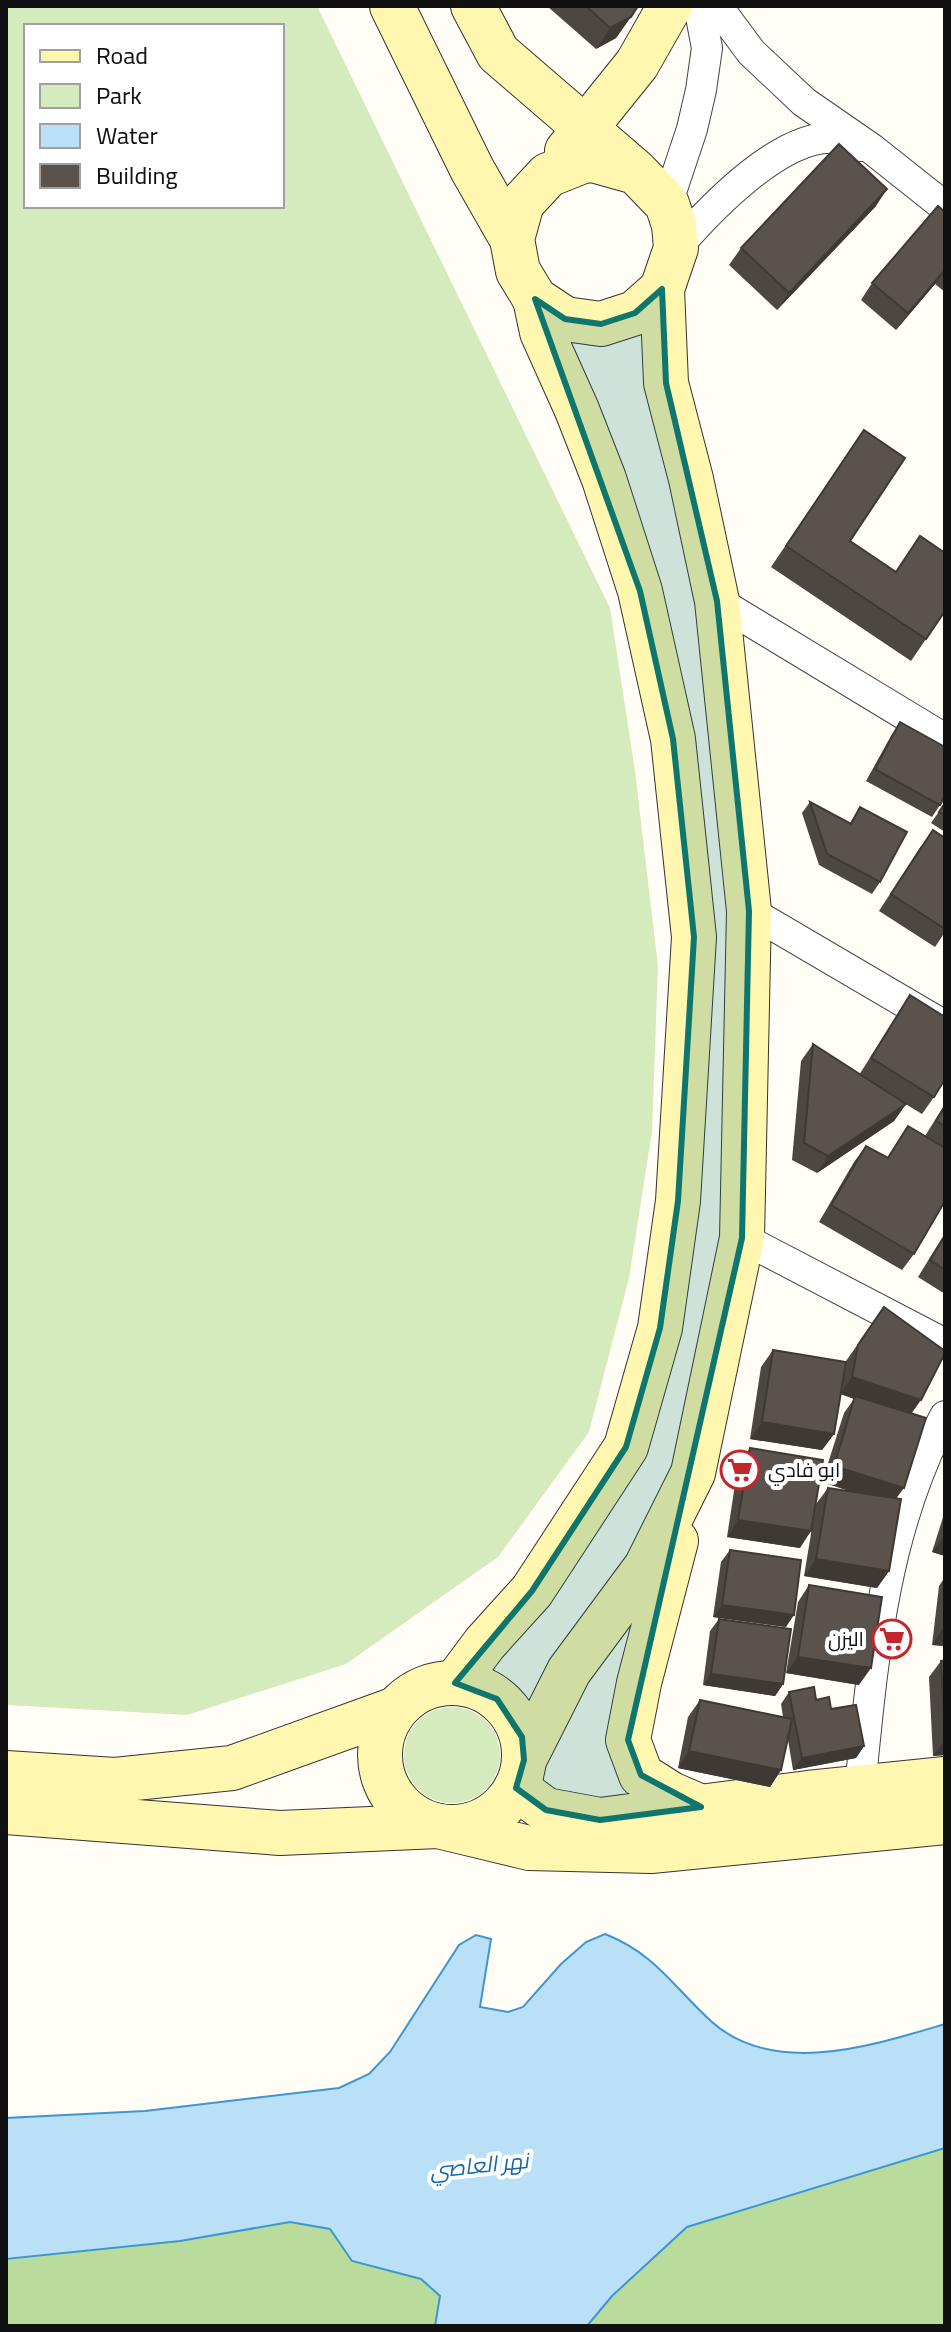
<svg xmlns="http://www.w3.org/2000/svg" width="951" height="2332" font-family="Georgia,Cairo,serif">
<style>
.green{fill:#d5ebbd;fill-rule:evenodd}
.forest{fill:#b9dc9c}
.water{fill:#b9e0f7;stroke:#3f96cf;stroke-width:2}
.lines{fill:none;stroke-linecap:round;stroke-linejoin:round}
.minor-casing{stroke:#444;stroke-width:32}
.secondary-casing{stroke:#333;stroke-width:46}
.minor{stroke:#fff;stroke-width:30}
.secondary{stroke:#fff6b0;stroke-width:44}
.wall{fill:#4d4742}
.shaded-wall{fill:#3f3936}
.building{fill:#5a524d;stroke:#3f3936;stroke-width:2}
.marked{fill:#0f766e;fill-opacity:0.2;stroke:#0f766e;stroke-width:6;stroke-linejoin:round}
.labels{text-anchor:middle;stroke-width:8;stroke-linejoin:round;paint-order:stroke}
.poi-label{font-size:20px;fill:#111;stroke:#fff;text-anchor:start}
.water-label{font-size:22px;font-style:italic;fill:#1768a6;stroke:#fff}
</style>
<rect width="100%" height="100%" fill="#fffdf5"/>
<g class="green">
<path d="M6,6H317L610,608L635,771L658,966L652,1132L629,1278L589,1432L498,1557L346,1664L187,1715L6,1705ZM26,26H282V206H26Z"/>
<circle cx="452" cy="1755" r="48"/>
</g>
<g class="forest">
<path d="M945,2148V2326H587L612,2296L687,2227Z"/>
<path d="M290,2222L330,2229L352,2261L421,2279L440,2296L435,2326H6V2259L180,2241Z"/>
</g>
<path class="water" d="M605,1934C656,1954 674,1988 712,2022C775,2078 874,2045 945,2024V2148L687,2227L612,2296L587,2326H435L440,2296L421,2279L352,2261L330,2229L290,2222L180,2241L6,2259V2118L145,2111L339,2088L369,2074L390,2052L459,1945L476,1935L491,1939L480,2007L508,2012L523,2007L561,1964L586,1942Z"/>
<g class="lines">
<g class="minor-casing">
<g id="minor">
<path d="M717,6L751,52L804,102L872,149L945,207"/>
<path d="M667,204L692,129L701,90L707,48L699,6"/>
<path d="M676,248C709,210 782,132 837,138C845,139 854,144 861,146"/>
<path d="M717,601L945,739"/>
<path d="M749,911L945,1026"/>
<path d="M742,1238L945,1344"/>
<path d="M860,1788C873,1660 883,1531 945,1416"/>
</g>
</g>
<g class="secondary-casing">
<g id="secondary">
<path d="M392,6L472,169L512,239"/>
<path d="M473,6L498,53L636,172L667,204L674,225L676,248L662,289L635,313L601,324L565,319L535,299L518,271L512,239L522,203L548,175L583,161L593,160L636,172"/>
<path d="M567,151L637,64L670,6"/>
<path d="M676,1541L639,1683L628,1740L641,1775L671,1794L701,1807"/>
<path d="M455,1683L485,1643L532,1591L626,1447L660,1328L678,1201L694,937L673,739L640,591L604,479L577,410L542,332L535,299"/>
<circle cx="452" cy="1755" r="72"/>
<path d="M524,1760L569,1671L646,1567L693,1473L742,1238L749,911L717,601L691,479L666,383L662,289"/>
<path d="M6,1773L115,1780L232,1768L396,1709"/>
<path d="M516,1788L546,1810L600,1820L808,1793L945,1779"/>
<path d="M6,1812L280,1833L438,1826L529,1848L651,1851L945,1822"/>
</g>
</g>
<use href="#minor" class="minor"/>
<use href="#secondary" class="secondary"/>
</g>
<g class="wall">
<path d="M547,6H638L616,38L596,49Z"/>
<path d="M876,206L777,310L729,265L741,248Z"/>
<path d="M945,212V292L935,284L896,330L861,300L872,283Z"/>
<path d="M849,452L850,541L896,572L945,611L911,661L771,567Z"/>
<path d="M900,722L940,805L932,817L866,781L892,734Z"/>
<path d="M810,802L850,823L860,807L880,882L872,894L819,865L802,813Z"/>
<path d="M945,803V832L931,823Z"/>
<path d="M945,838V932L935,947L879,911L921,846Z"/>
<path d="M910,995L934,1097L922,1114L894,1097L906,1104L894,1121L817,1173L792,1160L801,1061L813,1044L859,1075Z"/>
<path d="M945,1104V1201L914,1254L902,1270L819,1222L854,1162L866,1146L887,1158L908,1126L925,1136Z"/>
<path d="M945,1233V1294L918,1277Z"/>
<path d="M884,1307L912,1414L896,1498L889,1571L877,1588L804,1576L816,1504L828,1488L849,1491L822,1482L844,1413L854,1399L841,1394L834,1434L822,1450L750,1439L761,1367L773,1350L843,1381L846,1361Z"/>
<path d="M750,1448L800,1548L727,1537L738,1465Z"/>
<path d="M945,1511V1556L932,1552Z"/>
<path d="M730,1550L786,1627L713,1617L721,1562Z"/>
<path d="M945,1577V1646L932,1645L939,1586Z"/>
<path d="M809,1585L859,1685L786,1673L798,1602Z"/>
<path d="M719,1619L783,1684L775,1696L703,1685L710,1631Z"/>
<path d="M945,1660V1755L933,1756L929,1677L941,1661Z"/>
<path d="M789,1692L816,1700L831,1709L864,1746L856,1758L793,1770L788,1740L781,1770L770,1787L678,1768L688,1717L700,1700L783,1717L781,1704Z"/>
</g>
<g class="shaded-wall">
<path d="M631,17L616,38L596,49L610,28Z"/>
<path d="M887,189L876,206L777,310L789,293Z"/>
<path d="M945,270L935,284L896,330L908,313Z"/>
<path d="M906,1104L894,1121L817,1173L828,1156Z"/>
<path d="M852,1377L921,1400L909,1417L840,1394Z"/>
<path d="M762,1422L834,1434L822,1450L750,1439Z"/>
<path d="M834,1466L904,1488L892,1504L822,1482Z"/>
<path d="M738,1520L811,1531L800,1548L727,1537Z"/>
<path d="M944,1536H945V1556L932,1552Z"/>
<path d="M816,1559L889,1571L877,1588L804,1576Z"/>
<path d="M722,1605L794,1615L786,1627L713,1617Z"/>
<path d="M943,1628H945V1646L932,1645Z"/>
<path d="M798,1657L871,1668L859,1685L786,1673Z"/>
<path d="M711,1674L783,1684L775,1696L703,1685Z"/>
<path d="M945,1740V1755L933,1756Z"/>
<path d="M864,1746L856,1758L793,1770L802,1758Z"/>
<path d="M689,1751L781,1770L770,1787L678,1768Z"/>
</g>
<g class="building">
<path d="M586,6H638L631,17L610,28Z"/>
<path d="M839,144L887,189L789,293L741,248Z"/>
<path d="M938,206L945,212V270L908,313L872,283Z"/>
<path d="M864,430L905,458L850,541L896,572L920,536L945,553V611L926,639L786,546Z"/>
<path d="M900,722L945,747V795L940,805L875,769Z"/>
<path d="M810,802L851,824L860,807L907,832L880,882L827,854Z"/>
<path d="M945,803V815L939,812Z"/>
<path d="M933,830L945,838V929L891,894Z"/>
<path d="M910,995L945,1017V1079L934,1097L871,1058Z"/>
<path d="M813,1044L906,1104L828,1156L804,1143Z"/>
<path d="M945,1106V1126L936,1121Z"/>
<path d="M908,1126L945,1148V1201L914,1254L831,1205L866,1146L888,1158Z"/>
<path d="M945,1236V1270L930,1260Z"/>
<path d="M884,1307L945,1351V1353L921,1400L852,1377L858,1345Z"/>
<path d="M773,1350L846,1362L834,1434L762,1422Z"/>
<path d="M855,1396L926,1418L904,1488L834,1466Z"/>
<path d="M750,1448L823,1460L811,1531L738,1520Z"/>
<path d="M828,1488L901,1499L889,1571L816,1559Z"/>
<path d="M730,1550L801,1560L794,1615L722,1605Z"/>
<path d="M809,1585L882,1597L871,1668L798,1657Z"/>
<path d="M719,1619L791,1629L783,1684L711,1674Z"/>
<path d="M945,1660V1735L941,1661Z"/>
<path d="M814,1687L816,1700L829,1697L831,1709L856,1705L864,1746L802,1758L789,1692Z"/>
<path d="M700,1700L792,1719L781,1770L689,1751Z"/>
</g>
<path class="marked" d="M662,289L666,383L717,601L749,911L742,1238L628,1740L641,1775L701,1807L600,1820L546,1810L516,1788L524,1760L522,1737L497,1699L455,1683L532,1591L626,1447L660,1328L678,1201L694,937L673,739L640,591L535,299L565,319L601,324L635,313Z"/>
<defs>
<g id="supermarket-ring" transform="scale(2)"><circle r="9.5" fill="#fff" stroke="#c4262e" stroke-width="1.5"/><path d="M-6-5.5h2.5l.6 2H6L4.5 2H-2.5L-4.4-4H-6ZM-1.5 3.2a1.3 1.3 0 1 0 .1 0ZM3 3.2a1.3 1.3 0 1 0 .1 0Z" fill="#c4262e"/></g>
</defs>
<g fill-rule="evenodd">
<use href="#supermarket-ring" x="740" y="1470"/>
<use href="#supermarket-ring" x="892" y="1639"/>
</g>
<g class="labels">
<g class="poi-label">
<text x="768" y="1477">ابو فادي</text>
<text x="864" y="1646" text-anchor="end">اليزن</text>
</g>
<g class="water-label">
<text transform="translate(479 2165) rotate(-6)" y="8">نهر العاصي</text>
</g>
</g>
<rect width="951" height="2332" fill="none" stroke="#111111" stroke-width="16"/>
<rect x="24" y="24" width="260" height="184" fill="#ffffff" stroke="#a0a0a0" stroke-width="2"/>
<rect x="40" y="50" width="40" height="12" fill="#fff6b0" stroke="#a0a0a0" stroke-width="2"/>
<text x="96" y="64" font-size="24" fill="#111111">Road</text>
<rect x="40" y="84" width="40" height="24" fill="#d5ebbd" stroke="#a0a0a0" stroke-width="2"/>
<text x="96" y="104" font-size="24" fill="#111111">Park</text>
<rect x="40" y="124" width="40" height="24" fill="#b9e0f7" stroke="#a0a0a0" stroke-width="2"/>
<text x="96" y="144" font-size="24" fill="#111111">Water</text>
<rect x="40" y="164" width="40" height="24" fill="#5a524d" stroke="#a0a0a0" stroke-width="2"/>
<text x="96" y="184" font-size="24" fill="#111111">Building</text>
</svg>
